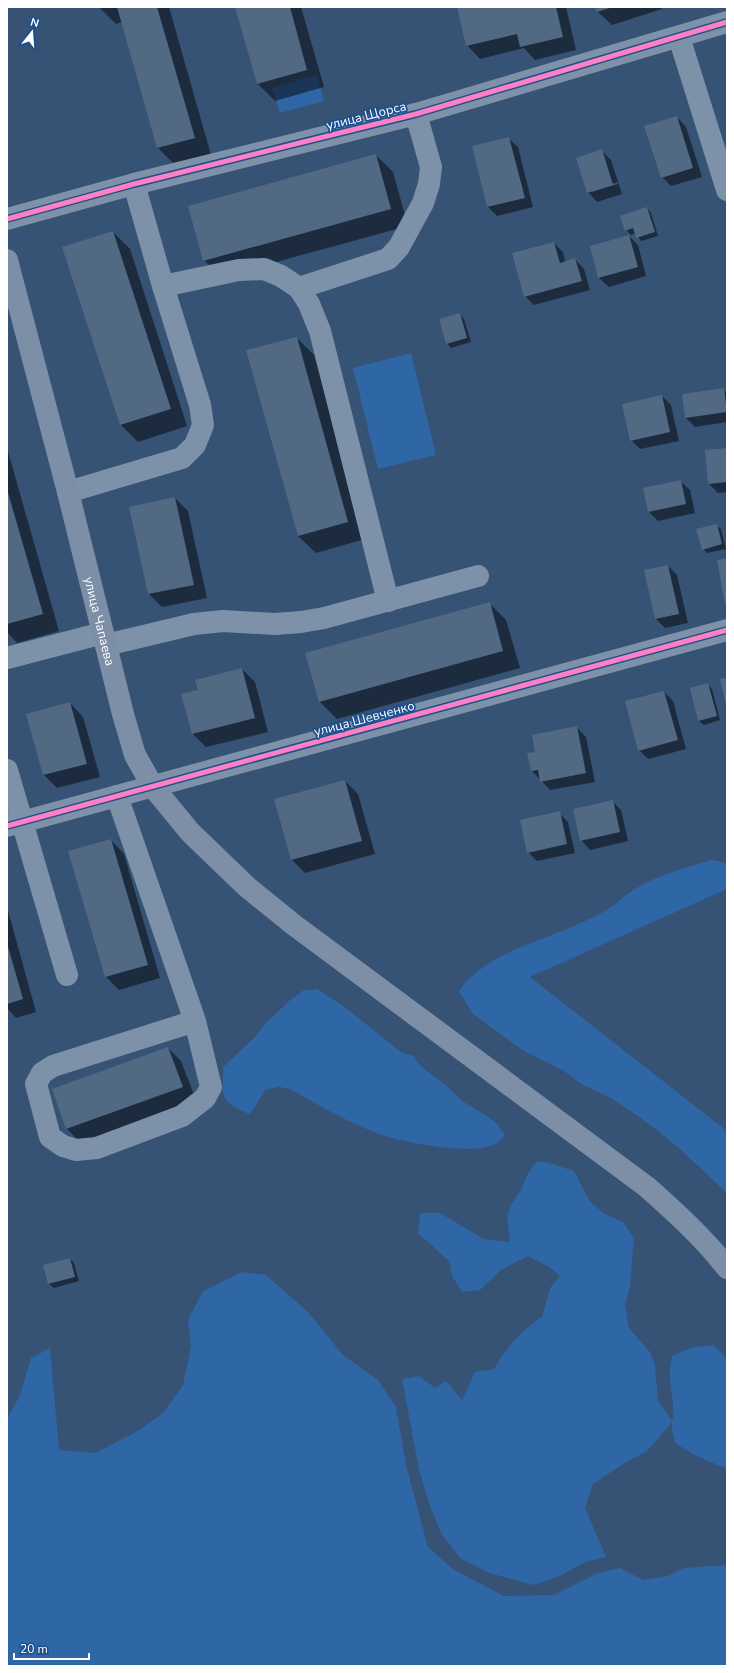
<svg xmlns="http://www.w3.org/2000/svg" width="734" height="1673" font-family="'Nunito Sans',sans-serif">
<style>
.green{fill:#2f66a5}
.shadow{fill:#0007;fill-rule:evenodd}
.building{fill:#526984}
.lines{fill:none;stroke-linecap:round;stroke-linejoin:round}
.minor{stroke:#7d92a8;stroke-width:22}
.major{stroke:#7d8ea7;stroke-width:22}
.cycleway-casing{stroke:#1b4f8f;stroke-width:8}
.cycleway{stroke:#ff80c0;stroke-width:5}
.labels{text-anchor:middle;stroke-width:3.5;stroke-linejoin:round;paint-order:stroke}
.street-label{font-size:13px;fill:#fff;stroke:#1b4f8f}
</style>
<rect width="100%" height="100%" fill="#365274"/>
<g class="green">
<path d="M317,75L324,101L280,113L272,88Z"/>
<path d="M411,353L436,455L378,469L353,368Z"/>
<path d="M712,860L727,863V889L530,977L727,1131V1193L682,1151L657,1130L632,1112L611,1098L583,1085L564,1071L524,1051L488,1025L472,1013L459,991C485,952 547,940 587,920C595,916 604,912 611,907C619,902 625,895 633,890C658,875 684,868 712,860Z"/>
<path d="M317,989L342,1005L402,1053L414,1056C420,1068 430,1073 440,1081C450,1088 457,1097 467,1104C483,1114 494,1117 505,1135C503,1137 501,1140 499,1142C478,1158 397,1142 374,1132C345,1121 317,1104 290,1089L279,1087L265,1090C260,1097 255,1109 249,1114C218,1100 223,1098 223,1067L255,1037L264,1025L289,1001L304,990Z"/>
<path d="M537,1161L549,1163L574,1171L590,1202L605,1214L623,1222L634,1238L630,1286L625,1305L629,1328L650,1352L655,1365L658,1401L672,1421C676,1410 670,1391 670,1379C669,1371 671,1364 672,1356L693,1347L714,1345L727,1359V1469L694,1455L675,1443L672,1429V1422L646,1452L628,1461L593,1484L585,1508L606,1557L585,1562L560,1576L533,1585L489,1573L460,1558L441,1533L430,1506L419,1470L402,1379L419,1376L435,1388L446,1381L462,1400L475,1372L494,1369C507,1347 521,1331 542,1317L550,1288L560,1276L549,1267L528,1256L501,1270L480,1290L462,1292L452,1276L450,1262L418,1233L420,1213H440L484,1239L510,1242L507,1217L511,1205L522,1188L528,1173Z"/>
<path d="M242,1272L266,1275L308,1312L343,1355L378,1380L396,1407L406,1465L428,1547L454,1570L504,1596L554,1595L598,1573L620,1568L643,1580L668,1576L684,1568L727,1565V1666H7V1419L20,1395L31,1358L50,1348L59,1450L95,1453L138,1431L163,1413L183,1385L191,1346L188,1320L203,1291Z"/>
</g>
<g class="shadow">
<path d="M99,7H169L211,155L175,165L158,148L122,22L116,24Z"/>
<path d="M236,7H301L324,87L275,101L257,83Z"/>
<path d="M458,7H566L576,50L535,60L524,48L480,59L467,45Z"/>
<path d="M596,7H661L662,9L612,25L598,12Z"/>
<path d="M677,117L686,127L702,177L671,186L662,177Z"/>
<path d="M508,138L518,147L533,207L497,216L488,207L473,147Z"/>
<path d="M601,150L611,160L622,194L597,202L588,192ZM618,182V184L592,192V190Z"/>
<path d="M376,155L393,172L408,226L221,277L204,260Z"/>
<path d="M647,208L651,213L658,236L641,241L636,233L631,235L626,230Z"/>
<path d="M113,232L130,249L187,426L138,442L121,425Z"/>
<path d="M629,236L638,245L646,276L609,287L599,278Z"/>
<path d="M554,243L563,252L565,262L575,259L584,269L590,290L534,305L525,296Z"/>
<path d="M460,314L464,319L471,342L451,348L447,343Z"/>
<path d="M297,338L314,355L365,539L316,553L298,536Z"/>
<path d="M723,389L727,393V422L695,427L686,418Z"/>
<path d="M662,396L671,405L679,441L640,449L631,440Z"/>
<path d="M7,448L59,631L17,643L7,632Z"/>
<path d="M727,449V492L718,493L709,484Z"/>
<path d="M680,481L690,490L695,513L658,521L649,512L644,489Z"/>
<path d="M175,498L188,511L207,598L162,607L149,594L130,508Z"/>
<path d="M716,525L721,529L726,549L707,553L703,549Z"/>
<path d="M668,566L677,575L688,623L665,628L656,619Z"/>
<path d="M489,603L506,620L520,668L337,719L320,702L306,654Z"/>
<path d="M242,669L255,682L268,732L206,747L193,734L183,694L199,691Z"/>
<path d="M707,684L712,689L720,720L704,725L699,721Z"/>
<path d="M664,692L673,701L686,749L648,759L639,750Z"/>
<path d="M70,703L83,717L100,777L57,788L44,775L27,715Z"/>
<path d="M577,728L586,737L595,782L550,790L532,771L536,753Z"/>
<path d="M345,781L358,794L375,854L305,873L292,860L275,800Z"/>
<path d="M612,801L621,810L628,841L590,850L581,840Z"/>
<path d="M559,813L568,822L575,853L537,861L528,852Z"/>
<path d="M111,840L124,854L160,978L119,990L106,977L69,852Z"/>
<path d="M7,907L36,1012L16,1018L7,1008Z"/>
<path d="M168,1048L181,1061L196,1100L80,1142L67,1129L53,1090Z"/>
<path d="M70,1259L74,1263L79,1281L54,1288L49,1284L44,1266Z"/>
</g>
<g class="building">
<path d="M117,7H157L195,138L157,148Z"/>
<path d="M235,7H290L307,70L257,84Z"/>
<path d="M457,7H556L563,37L520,47L517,34L466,46Z"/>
<path d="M595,7H613L597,12Z"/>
<path d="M677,116L693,168L661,178L644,126Z"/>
<path d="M509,137L525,198L487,207L472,146Z"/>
<path d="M602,149L613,185L587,193L576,158Z"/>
<path d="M376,154L391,209L203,261L188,206Z"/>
<path d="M647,207L655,232L636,238L633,228L625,231L620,216Z"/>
<path d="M113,231L171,409L120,425L62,247Z"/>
<path d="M629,235L638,267L598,278L590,246Z"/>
<path d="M554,242L560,263L575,258L582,281L524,297L512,253Z"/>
<path d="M460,313L467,338L446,344L439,319Z"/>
<path d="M297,337L348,522L298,536L246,350Z"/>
<path d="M724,388L727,412L685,418L682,394Z"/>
<path d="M662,395L670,432L630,441L622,404Z"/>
<path d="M727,448V482L708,484L705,450Z"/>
<path d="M681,480L686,504L648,512L643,488Z"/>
<path d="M7,489L43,614L7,624Z"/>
<path d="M175,497L194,585L148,594L129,507Z"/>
<path d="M717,524L722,544L702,550L696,529Z"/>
<path d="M727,558V604H725L717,560Z"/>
<path d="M668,565L679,614L655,619L644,570Z"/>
<path d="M490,602L503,651L319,702L305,653Z"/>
<path d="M242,668L255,718L192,734L181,694L198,690L195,680Z"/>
<path d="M727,678V705H726L720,679Z"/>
<path d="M708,683L717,716L698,721L690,688Z"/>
<path d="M664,691L678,740L638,751L625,701Z"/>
<path d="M70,702L87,764L43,775L26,714Z"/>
<path d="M577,726L586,773L540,782L538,770L531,771L527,753L535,752L532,735Z"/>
<path d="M345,780L362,841L291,860L274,799Z"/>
<path d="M613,800L620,832L580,841L573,809Z"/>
<path d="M560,811L567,844L527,853L520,820Z"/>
<path d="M111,839L148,965L105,977L68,851Z"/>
<path d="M7,943L23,999L7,1004Z"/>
<path d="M168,1047L183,1087L66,1129L52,1089Z"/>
<path d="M70,1258L75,1277L48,1284L43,1265Z"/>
</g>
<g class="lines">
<g class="minor">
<path d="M679,37L727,190"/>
<path d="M7,219L134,184L416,114L727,22"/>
<path d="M163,286L239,270L264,269L281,276L299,288L309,304L320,331L388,601"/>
<path d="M299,288L388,259L399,247L423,203L429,184L431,167L416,114"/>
<path d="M68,492L182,458L195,445L203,425L200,405L163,286L134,184"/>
<path d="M106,645L194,624L223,621L275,624L301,622L324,618L478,576"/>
<path d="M7,658L103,633"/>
<path d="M7,770L67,975"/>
<path d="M117,796L195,1021L53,1066L42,1073L36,1084L50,1137L63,1146L76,1150L97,1148L182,1116L205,1098L211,1087L195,1021"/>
<path d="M7,826L727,630"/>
</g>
<path class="major" id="s1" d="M7,260L68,492L123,714L135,755L153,787L190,832L247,887L294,925L647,1187C675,1212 704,1238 727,1268"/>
<g class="cycleway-casing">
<g id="cycleway">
<path d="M7,219L134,184L416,114L727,22"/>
<path d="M7,826L727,630"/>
</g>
</g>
<use href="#cycleway" class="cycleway"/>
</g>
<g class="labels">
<g class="street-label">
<text transform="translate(366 115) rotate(-14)" y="5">улица Щорса</text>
<text dy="5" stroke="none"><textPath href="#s1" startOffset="373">улица Чапаева</textPath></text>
<text transform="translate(364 718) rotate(-15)" y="5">улица Шевченко</text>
</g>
</g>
<rect width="734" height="1673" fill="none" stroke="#ffffff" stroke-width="16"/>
<g transform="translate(32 32) rotate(17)" stroke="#1b4f8f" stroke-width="3" paint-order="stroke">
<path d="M0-3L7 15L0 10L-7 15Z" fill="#ffffff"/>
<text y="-6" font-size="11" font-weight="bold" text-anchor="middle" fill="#ffffff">N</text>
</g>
<path d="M14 1653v6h75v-6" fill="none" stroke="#ffffff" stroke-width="2"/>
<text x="20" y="1653" font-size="12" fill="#ffffff" stroke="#1b4f8f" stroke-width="3" paint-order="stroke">20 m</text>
</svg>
